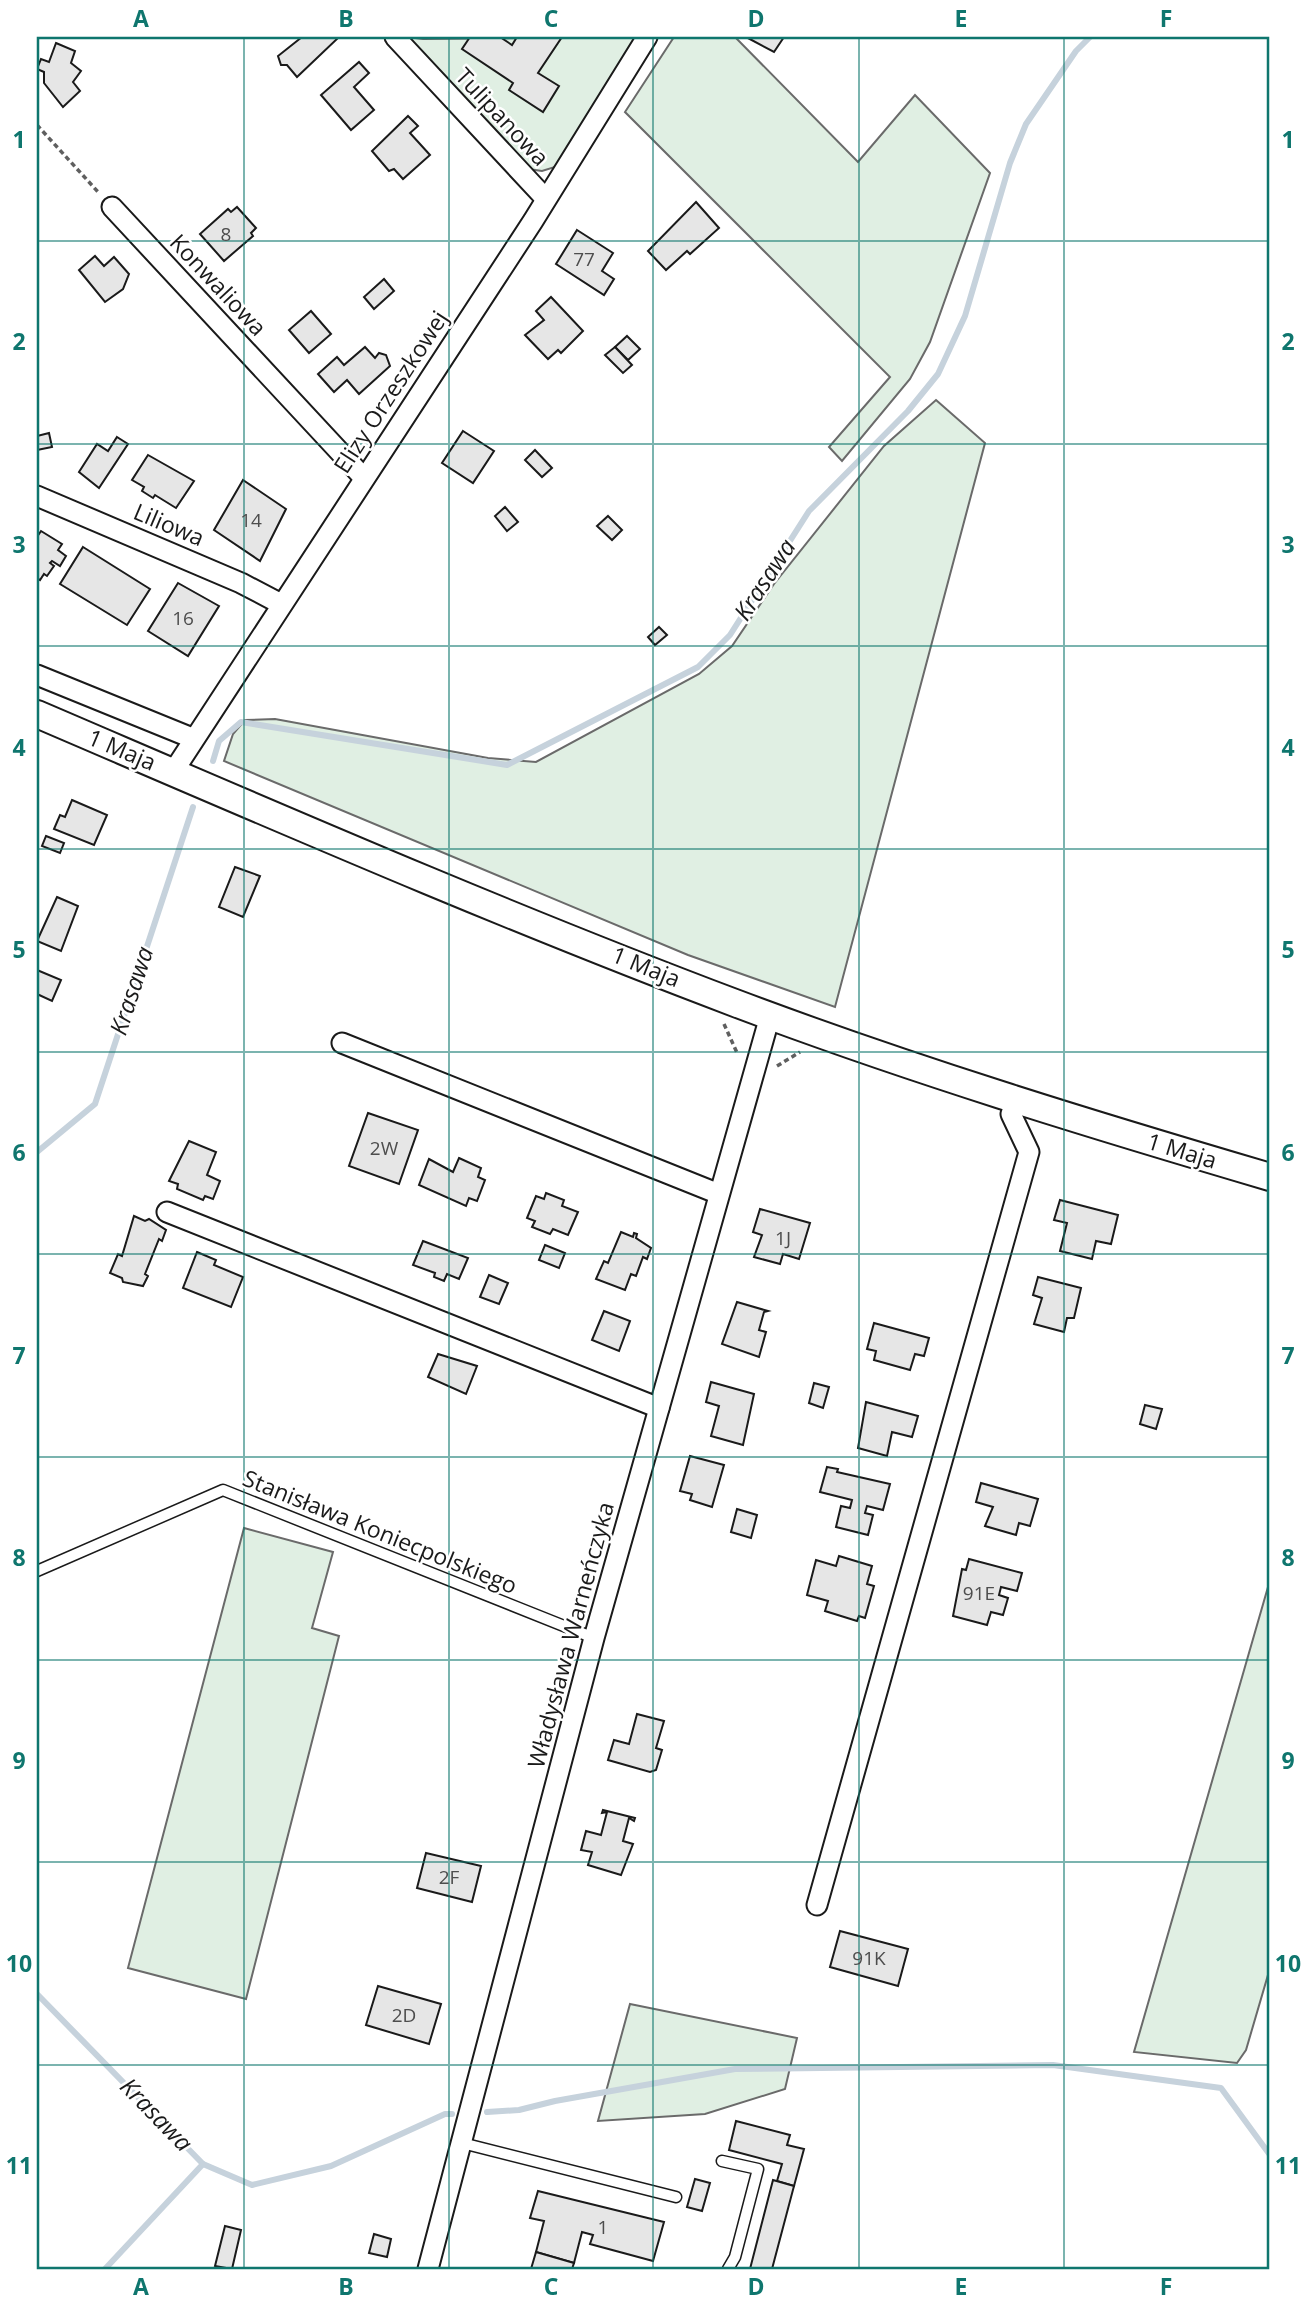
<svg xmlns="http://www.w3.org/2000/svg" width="1307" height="2306" font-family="'Open Sans',sans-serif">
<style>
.green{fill:#e0efe3;stroke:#6a6a6a;stroke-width:2}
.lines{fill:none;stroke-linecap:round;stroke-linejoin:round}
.stream{stroke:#c6d2dc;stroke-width:6}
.building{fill:#e6e6e6;stroke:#1a1a1a;stroke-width:2}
.lane-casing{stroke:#1a1a1a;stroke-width:13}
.street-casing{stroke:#1a1a1a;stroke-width:23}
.secondary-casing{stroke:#1a1a1a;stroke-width:30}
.path{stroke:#5f5f5f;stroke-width:3.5;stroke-dasharray:5 3.5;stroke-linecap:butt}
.lane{stroke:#fff;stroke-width:10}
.street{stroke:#fff;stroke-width:19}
.secondary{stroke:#fff;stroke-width:26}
.grid{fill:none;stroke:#0f766e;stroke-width:2;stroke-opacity:0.55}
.labels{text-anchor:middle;stroke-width:5;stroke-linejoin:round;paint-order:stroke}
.number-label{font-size:19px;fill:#4d4d4d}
.street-label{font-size:23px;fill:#1a1a1a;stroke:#fff}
.water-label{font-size:24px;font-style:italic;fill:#1a1a1a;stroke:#fff}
.neatline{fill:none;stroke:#0f766e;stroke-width:2.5}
.grid-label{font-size:23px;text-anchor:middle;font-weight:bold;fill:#0f766e}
</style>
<rect width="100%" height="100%" fill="#fff"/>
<g class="green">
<path d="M407,37L423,39L639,37L555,167L542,171L528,169Z"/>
<path d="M674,37H735L858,162L915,95L990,173L930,342L910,379L842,461L829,447L890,377L625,112Z"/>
<path d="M936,400L985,443L835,1007L688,955L224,761L233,734L245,720L275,719L488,758L536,762L699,674L732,646L774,584L884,446Z"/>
<path d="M244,1528L333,1552L312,1628L339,1636L246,1999L128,1968Z"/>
<path d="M1270,1580V1968L1246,2050L1237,2063L1134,2052Z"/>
<path d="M630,2004L797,2038L785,2089L705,2114L598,2121Z"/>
</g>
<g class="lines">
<g class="stream">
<path d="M213,761L219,741L241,722L507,765L698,667L730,635L809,511L908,411L938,374L965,316L1010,163L1026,124L1076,51L1090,37"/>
<path d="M37,1152L95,1104L193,807"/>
<path d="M37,1994L203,2164L105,2269"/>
<path d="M487,2112L519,2110L555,2101L735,2069L1053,2065L1221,2088L1270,2155"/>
<path d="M203,2164L252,2185L331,2166L445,2114H452"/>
</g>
</g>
<g class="building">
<path d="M302,37L338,38L297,77L287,65H281L278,56Z"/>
<path d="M470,37H500L512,45L517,37H562L538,73L559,86L543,112L509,90L513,83L462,49Z"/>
<path d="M746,37H784L774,52Z"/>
<path d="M56,43L75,51L71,63L81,71L73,82L80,91L63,107L44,83V72L37,69L41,59L49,62Z"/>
<path d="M359,62L369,73L354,87L374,110L351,130L321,95Z"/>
<path d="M408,116L418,126L410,133L430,155L403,179L394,169L389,171L372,151Z"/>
<path d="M696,202L719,228L690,254L687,251L666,270L648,251Z"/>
<path d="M237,207L256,228L251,233L253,236L224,261L200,234L228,209L231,212Z"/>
<path d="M577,230L613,253L602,271L614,279L604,295L556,264Z"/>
<path d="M95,256L104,266L114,257L129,274L123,289L105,302L79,270Z"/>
<path d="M384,279L394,291L374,309L364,297Z"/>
<path d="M551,297L583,331L561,353L558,350L548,359L525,335L544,320L536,311Z"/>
<path d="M311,311L331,334L309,353L289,330Z"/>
<path d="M627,336L640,349L628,360L615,347Z"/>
<path d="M365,347L375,358L379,353L386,355L390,366L359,394L347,380L334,392L318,374L337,357L344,365Z"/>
<path d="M615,347L632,365L623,373L605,355Z"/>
<path d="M463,431L494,451L473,483L442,463Z"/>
<path d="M49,433L52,447L37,450V436Z"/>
<path d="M117,437L128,444L99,488L79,472L97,444L108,451Z"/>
<path d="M535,450L552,468L542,477L525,460Z"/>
<path d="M148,455L194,481L176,508L155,495L153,498L142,491L144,487L132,480Z"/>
<path d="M243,480L286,509L260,561L214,530Z"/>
<path d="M505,507L518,522L507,531L495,516Z"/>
<path d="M608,516L622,530L612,540L597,526Z"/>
<path d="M41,531L62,544L58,550L66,556L60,566L52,561L50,563L54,566L47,576L44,574L40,580L37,578V537Z"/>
<path d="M83,547L150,589L127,625L60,584Z"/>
<path d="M178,583L219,606L188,656L148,631Z"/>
<path d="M659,627L667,635L655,645L648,637Z"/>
<path d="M72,800L107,815L94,845L54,829L60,815L65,817Z"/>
<path d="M46,836L64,843L60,853L42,846Z"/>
<path d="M235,867L260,876L243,917L219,907Z"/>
<path d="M57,897L78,906L61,951L37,941Z"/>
<path d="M37,970L61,980L52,1001L37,994Z"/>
<path d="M368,1113L418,1130L399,1184L349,1166Z"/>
<path d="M189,1141L216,1152L207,1175L220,1181L213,1199L205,1196L203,1200L177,1189L178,1184L169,1181Z"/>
<path d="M459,1158L481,1168L478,1177L485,1180L477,1201L469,1198L466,1206L419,1185L429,1159L453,1172Z"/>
<path d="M546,1193L564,1200L562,1206L578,1212L568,1235L553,1229L550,1234L532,1227L535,1221L527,1218L536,1196L544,1199Z"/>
<path d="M1060,1200L1118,1215L1111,1244L1096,1241L1092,1259L1060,1251L1067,1223L1054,1220Z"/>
<path d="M760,1209L810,1223L799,1259L783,1254L780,1264L754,1257L762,1235L753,1232Z"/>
<path d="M134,1216L145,1221L149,1219L166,1230L162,1241L159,1239L145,1274L148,1276L143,1286L123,1282L122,1278L110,1273L118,1254L122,1256Z"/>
<path d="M621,1232L633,1237L634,1233L637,1234L636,1238L651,1248L647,1259L643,1257L636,1276L631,1274L625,1290L596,1279L604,1261L608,1263Z"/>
<path d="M423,1241L468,1258L459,1279L447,1274L444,1281L434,1277L435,1273L413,1265Z"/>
<path d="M545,1245L565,1253L559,1268L539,1260Z"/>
<path d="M197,1252L216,1260L214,1265L243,1277L231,1307L183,1288Z"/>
<path d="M489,1275L508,1283L499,1304L480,1297Z"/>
<path d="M1038,1277L1081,1288L1074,1318H1067L1064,1332L1034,1324L1042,1298L1033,1295Z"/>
<path d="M737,1302L768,1311L764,1312L759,1330L766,1332L759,1357L722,1344Z"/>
<path d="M604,1311L630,1321L619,1351L592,1340Z"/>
<path d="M874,1323L929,1338L924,1356L915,1354L910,1370L874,1360L876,1351L867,1349Z"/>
<path d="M438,1354L477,1366L466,1394L428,1377Z"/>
<path d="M711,1382L754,1394L743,1445L711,1436L719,1406L706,1402Z"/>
<path d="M814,1383L829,1387L823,1408L809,1403Z"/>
<path d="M866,1402L918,1416L912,1437L892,1432L887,1456L858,1448Z"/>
<path d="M1145,1405L1162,1409L1156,1429L1140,1424Z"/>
<path d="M690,1456L724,1465L712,1507L690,1500L692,1494L680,1491Z"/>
<path d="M827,1467L838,1469L837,1472L890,1484L883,1510L867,1506L865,1513L873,1515L868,1535L836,1527L841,1506L850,1508L852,1500L820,1492Z"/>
<path d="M981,1483L1038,1499L1030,1526L1019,1523L1016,1535L985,1526L993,1507L976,1502Z"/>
<path d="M737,1509L757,1515L751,1538L731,1532Z"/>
<path d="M839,1556L872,1566L867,1584L874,1586L865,1618L859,1616L857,1621L825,1611L828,1601L807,1595L816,1560L836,1566Z"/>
<path d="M969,1559L1022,1573L1017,1591L1001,1587L999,1595L1008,1598L1003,1615L991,1612L987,1625L953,1616L962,1569L966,1570Z"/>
<path d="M637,1714L664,1721L656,1748L662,1750L656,1770L650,1772L608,1760L614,1740L629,1744Z"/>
<path d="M603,1810L635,1818L634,1821L629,1818L623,1841L633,1844L621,1875L588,1865L592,1852L581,1850L586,1831L601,1835L607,1812L602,1813Z"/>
<path d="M426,1853L481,1866L472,1902L417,1888Z"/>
<path d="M840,1931L908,1949L898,1986L830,1967Z"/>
<path d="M378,1986L441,2004L429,2044L366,2025Z"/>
<path d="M736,2121L790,2135L787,2145L804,2149L794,2186L777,2181L782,2164L729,2150Z"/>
<path d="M695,2179L710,2183L702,2211L687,2207Z"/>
<path d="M773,2180L794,2186L772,2269H750Z"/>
<path d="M538,2191L664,2222L653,2261L590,2244L593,2235L582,2232L574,2263L536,2252L544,2221L530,2218Z"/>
<path d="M225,2226L241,2230L232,2269L215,2266Z"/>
<path d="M374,2234L391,2239L387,2257L369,2253Z"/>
<path d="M536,2252L574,2263L572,2269H531Z"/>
</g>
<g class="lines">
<g class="lane-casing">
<g id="lane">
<path d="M37,1571L223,1490L594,1638"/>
<path d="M462,2143L676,2197"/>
<path d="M722,2161L758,2169L735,2257L728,2269"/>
</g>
</g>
<g class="street-casing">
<g id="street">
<path d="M395,37L545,198"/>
<path d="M112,207L364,478"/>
<path d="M37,496L241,583L281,604"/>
<path d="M37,675L192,738"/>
<path d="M173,772L533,221L647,37"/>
<path d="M342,1043L719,1194"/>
<path d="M167,1212L659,1408"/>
<path d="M817,1905L1029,1152L1011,1114L1016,1100"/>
<path d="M428,2269L594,1638L770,1016"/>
</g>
</g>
<g class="secondary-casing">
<path id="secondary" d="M37,714C268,813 499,914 735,1003C910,1069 1090,1124 1270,1177"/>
</g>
<g class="path">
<path d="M37,125L99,193"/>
<path d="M724,1024L738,1055"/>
<path d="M777,1066L800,1052"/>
</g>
<use href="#lane" class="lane"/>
<use href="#street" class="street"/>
<use href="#secondary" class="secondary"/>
</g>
<path class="grid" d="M244,37V2269M449,37V2269M653,37V2269M859,37V2269M1064,37V2269M37,241H1270M37,444H1270M37,646H1270M37,849H1270M37,1052H1270M37,1254H1270M37,1457H1270M37,1660H1270M37,1862H1270M37,2065H1270"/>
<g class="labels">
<g class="number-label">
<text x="226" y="241">8</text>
<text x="584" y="266">77</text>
<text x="251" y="527">14</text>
<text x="183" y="625">16</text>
<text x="384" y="1155">2W</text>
<text x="783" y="1245">1J</text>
<text x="979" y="1600">91E</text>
<text x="449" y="1884">2F</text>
<text x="869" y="1965">91K</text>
<text x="404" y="2022">2D</text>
<text x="603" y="2234">1</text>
</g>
<g class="street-label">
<text transform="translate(502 117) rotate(47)" y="8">Tulipanowa</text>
<text transform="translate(218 285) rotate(47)" y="8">Konwaliowa</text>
<text transform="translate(391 392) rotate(-57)" y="8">Elizy Orzeszkowej</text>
<text transform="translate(169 525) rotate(23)" y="8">Liliowa</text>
<text transform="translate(122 750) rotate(23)" y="8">1 Maja</text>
<text transform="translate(646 967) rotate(22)" y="8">1 Maja</text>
<text transform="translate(1182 1151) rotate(17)" y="8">1 Maja</text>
<text transform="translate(380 1532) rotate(22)" y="8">Stanisława Koniecpolskiego</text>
<text transform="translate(571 1635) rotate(-75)" y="8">Władysława Warneńczyka</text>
</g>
<g class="water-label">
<text transform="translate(765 580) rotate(-57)" y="8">Krasawa</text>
<text transform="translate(132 991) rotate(-72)" y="8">Krasawa</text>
<text transform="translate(156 2115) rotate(46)" y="8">Krasawa</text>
</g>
</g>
<rect width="1307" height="2306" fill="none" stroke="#ffffff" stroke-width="77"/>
<rect x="38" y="38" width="1230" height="2230" class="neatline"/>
<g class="grid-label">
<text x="141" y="27">A</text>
<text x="346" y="27">B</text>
<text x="551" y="27">C</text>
<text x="756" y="27">D</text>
<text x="961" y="27">E</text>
<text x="1166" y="27">F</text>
<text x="19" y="148">1</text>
<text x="1288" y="148">1</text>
<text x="19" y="350">2</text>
<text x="1288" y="350">2</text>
<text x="19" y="553">3</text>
<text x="1288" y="553">3</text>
<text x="19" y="756">4</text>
<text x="1288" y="756">4</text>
<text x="19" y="958">5</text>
<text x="1288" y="958">5</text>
<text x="19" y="1161">6</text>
<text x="1288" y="1161">6</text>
<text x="19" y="1364">7</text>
<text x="1288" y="1364">7</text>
<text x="19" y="1566">8</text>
<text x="1288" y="1566">8</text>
<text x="19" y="1769">9</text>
<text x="1288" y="1769">9</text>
<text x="19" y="1972">10</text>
<text x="1288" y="1972">10</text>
<text x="19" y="2174">11</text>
<text x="1288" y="2174">11</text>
<text x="141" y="2295">A</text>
<text x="346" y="2295">B</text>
<text x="551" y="2295">C</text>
<text x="756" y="2295">D</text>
<text x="961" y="2295">E</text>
<text x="1166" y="2295">F</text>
</g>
</svg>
